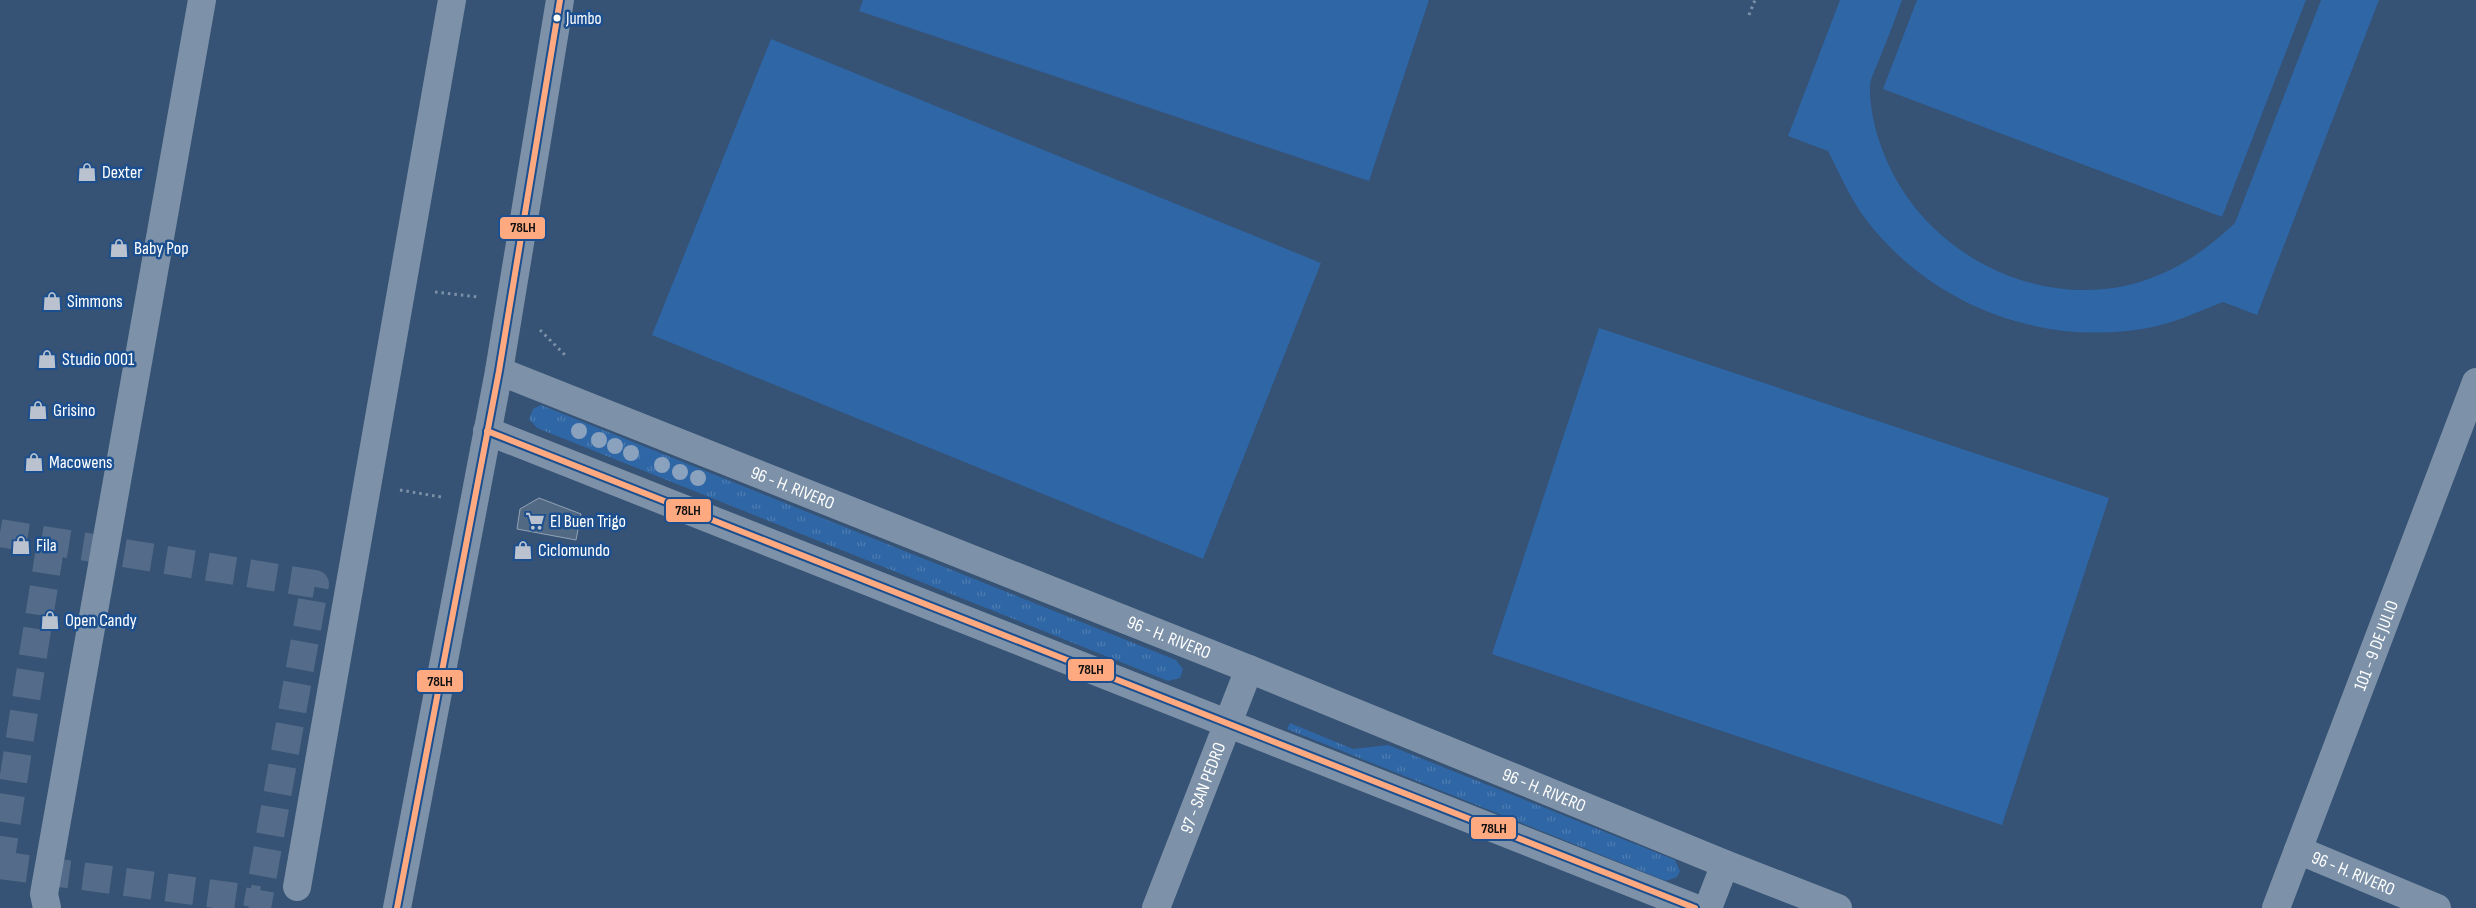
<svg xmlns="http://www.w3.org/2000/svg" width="2476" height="908" font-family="'Sofia Sans Condensed',sans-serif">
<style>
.grass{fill:url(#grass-tufts)}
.pitch{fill:#2f66a5}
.building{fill:#526984;stroke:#92a2b6}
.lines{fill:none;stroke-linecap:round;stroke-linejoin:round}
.minor-tunnel{stroke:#546c89;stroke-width:28;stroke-dasharray:28 14;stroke-linecap:butt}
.path{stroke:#7d92a8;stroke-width:3;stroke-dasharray:2.5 4;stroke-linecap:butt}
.minor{stroke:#7d92a8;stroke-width:28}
.bus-1-casing{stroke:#1b4f8f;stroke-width:10}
.bus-1{stroke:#ffa980;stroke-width:6}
.tree{fill:#8aa2be}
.bus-dot{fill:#fff;stroke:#1b4f8f;stroke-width:2}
.labels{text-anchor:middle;stroke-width:5;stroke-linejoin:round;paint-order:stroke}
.bus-label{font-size:17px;fill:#fff;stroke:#1b4f8f;text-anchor:start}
.poi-label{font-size:18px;fill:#fff;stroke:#1b4f8f;text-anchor:start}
.street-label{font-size:18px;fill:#fff;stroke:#1b4f8f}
.line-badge{stroke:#1b4f8f;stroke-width:2}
.pale-badge-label{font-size:14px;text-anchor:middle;font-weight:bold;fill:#111}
</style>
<defs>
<pattern id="grass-tufts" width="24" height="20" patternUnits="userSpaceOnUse" patternTransform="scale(1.25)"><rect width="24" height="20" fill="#2f66a5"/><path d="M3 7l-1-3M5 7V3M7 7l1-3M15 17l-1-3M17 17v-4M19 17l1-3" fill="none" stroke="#4e7db2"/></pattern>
</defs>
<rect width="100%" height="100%" fill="#365274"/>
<g class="grass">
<path d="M541,405L1176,660L1183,669L1180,678L1168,681L537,428L529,419L533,409Z"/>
<path d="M1290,723L1353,749L1388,745L1675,860L1680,871L1677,877L1666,881L1287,729Z"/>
</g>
<g class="pitch">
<path d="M863,0H1429L1369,181L859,11Z"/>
<path d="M1840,0H1902C1895,20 1887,40 1879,60C1876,68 1871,77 1870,85C1869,119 1883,158 1900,186C1952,272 2067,316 2161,274C2190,262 2212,244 2235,223L2321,0H2379L2257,315L2223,302C2198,312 2174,323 2148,328C2042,347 1933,306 1867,221C1851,200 1840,175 1828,151L1788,136Z"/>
<path d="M1917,0H2306L2222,217L1883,89Z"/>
<path d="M771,39L1321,263L1203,559L652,335Z"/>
<path d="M1599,328L2109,498L2002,825L1492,654Z"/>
</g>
<path class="building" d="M539,498L581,514L576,540L517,529L520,509Z"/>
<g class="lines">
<g class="minor-tunnel">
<path d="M0,533L315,584L257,908"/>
<path d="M0,864L51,542"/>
<path d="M0,865L259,900"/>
</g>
<g class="path">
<path d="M1749,15L1755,0"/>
<path d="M435,292L478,297"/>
<path d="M540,330L566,356"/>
<path d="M400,490L441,497"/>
</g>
<g class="minor">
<path id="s1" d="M499,371L1249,669L1725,864L1838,908"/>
<path d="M487,431L1695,908"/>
<path id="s2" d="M2298,850L2437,908"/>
<path d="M297,887L452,0"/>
<path d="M47,908L44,894L202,0"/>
<path d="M397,908L499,371L560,0"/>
<path id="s3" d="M1156,908L1249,669"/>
<path d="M1708,908L1725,864"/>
<path id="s4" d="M2276,908L2476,382"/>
</g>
<g class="bus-1-casing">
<g id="bus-1">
<path d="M487,431L1695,908"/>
<path d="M397,908L499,371L560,0"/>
</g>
</g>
<use href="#bus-1" class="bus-1"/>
</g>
<g class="tree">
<circle cx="579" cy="431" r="8"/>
<circle cx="599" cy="440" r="8"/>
<circle cx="615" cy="446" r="8"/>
<circle cx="631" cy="453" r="8"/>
<circle cx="662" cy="465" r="8"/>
<circle cx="680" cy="472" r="8"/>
<circle cx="698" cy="478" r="8"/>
</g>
<defs>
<g id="shop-bare" transform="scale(1.5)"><path d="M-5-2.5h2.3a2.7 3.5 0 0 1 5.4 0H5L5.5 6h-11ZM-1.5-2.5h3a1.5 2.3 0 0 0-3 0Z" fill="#b9c2ce" stroke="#1b4f8f" stroke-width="2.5" paint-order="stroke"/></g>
<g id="supermarket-bare" transform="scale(1.5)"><path d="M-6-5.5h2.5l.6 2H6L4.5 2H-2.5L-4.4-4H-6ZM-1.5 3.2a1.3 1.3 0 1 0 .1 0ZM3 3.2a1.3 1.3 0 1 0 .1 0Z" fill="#b9c2ce" stroke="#1b4f8f" stroke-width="2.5" paint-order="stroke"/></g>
</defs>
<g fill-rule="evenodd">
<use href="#shop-bare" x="87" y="172"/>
<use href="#shop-bare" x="119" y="248"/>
<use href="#shop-bare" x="52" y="301"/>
<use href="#shop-bare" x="47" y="359"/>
<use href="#shop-bare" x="38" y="410"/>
<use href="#shop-bare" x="34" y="462"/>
<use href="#supermarket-bare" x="535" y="521"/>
<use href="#shop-bare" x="21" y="545"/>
<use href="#shop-bare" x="523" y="550"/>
<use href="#shop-bare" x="50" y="620"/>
</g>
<circle class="bus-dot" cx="557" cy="18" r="4.5"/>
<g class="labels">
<g class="bus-label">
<text x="566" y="24">Jumbo</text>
</g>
<g class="poi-label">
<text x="102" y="178">Dexter</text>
<text x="134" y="254">Baby Pop</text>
<text x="67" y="307">Simmons</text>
<text x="62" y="365">Studio 0001</text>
<text x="53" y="416">Grisino</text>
<text x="49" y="468">Macowens</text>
<text x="550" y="527">El Buen Trigo</text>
<text x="36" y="551">Fila</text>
<text x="538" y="556">Ciclomundo</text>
<text x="65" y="626">Open Candy</text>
</g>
<g class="street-label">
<text dy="6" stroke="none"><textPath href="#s1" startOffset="316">96 - H. RIVERO</textPath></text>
<text dy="6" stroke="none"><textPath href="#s1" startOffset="721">96 - H. RIVERO</textPath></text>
<text dy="6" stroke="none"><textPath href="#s4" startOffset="281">101 - 9 DE JULIO</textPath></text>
<text dy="6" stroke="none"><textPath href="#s3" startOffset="129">97 - SAN PEDRO</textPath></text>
<text dy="6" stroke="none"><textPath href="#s1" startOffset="1126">96 - H. RIVERO</textPath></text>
<text dy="6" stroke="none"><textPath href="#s2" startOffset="60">96 - H. RIVERO</textPath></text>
</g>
</g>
<g class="line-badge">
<rect x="499" y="216" width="47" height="24" rx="5" fill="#ffa980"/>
<rect x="665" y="498" width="47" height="25" rx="5" fill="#ffa980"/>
<rect x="1067" y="658" width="48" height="24" rx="5" fill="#ffa980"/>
<rect x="416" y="669" width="48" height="24" rx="5" fill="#ffa980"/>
<rect x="1470" y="816" width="47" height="24" rx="5" fill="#ffa980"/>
</g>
<g class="pale-badge-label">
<text x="523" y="232">78LH</text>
<text x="688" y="515">78LH</text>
<text x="1091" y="674">78LH</text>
<text x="440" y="686">78LH</text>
<text x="1494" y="833">78LH</text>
</g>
</svg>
